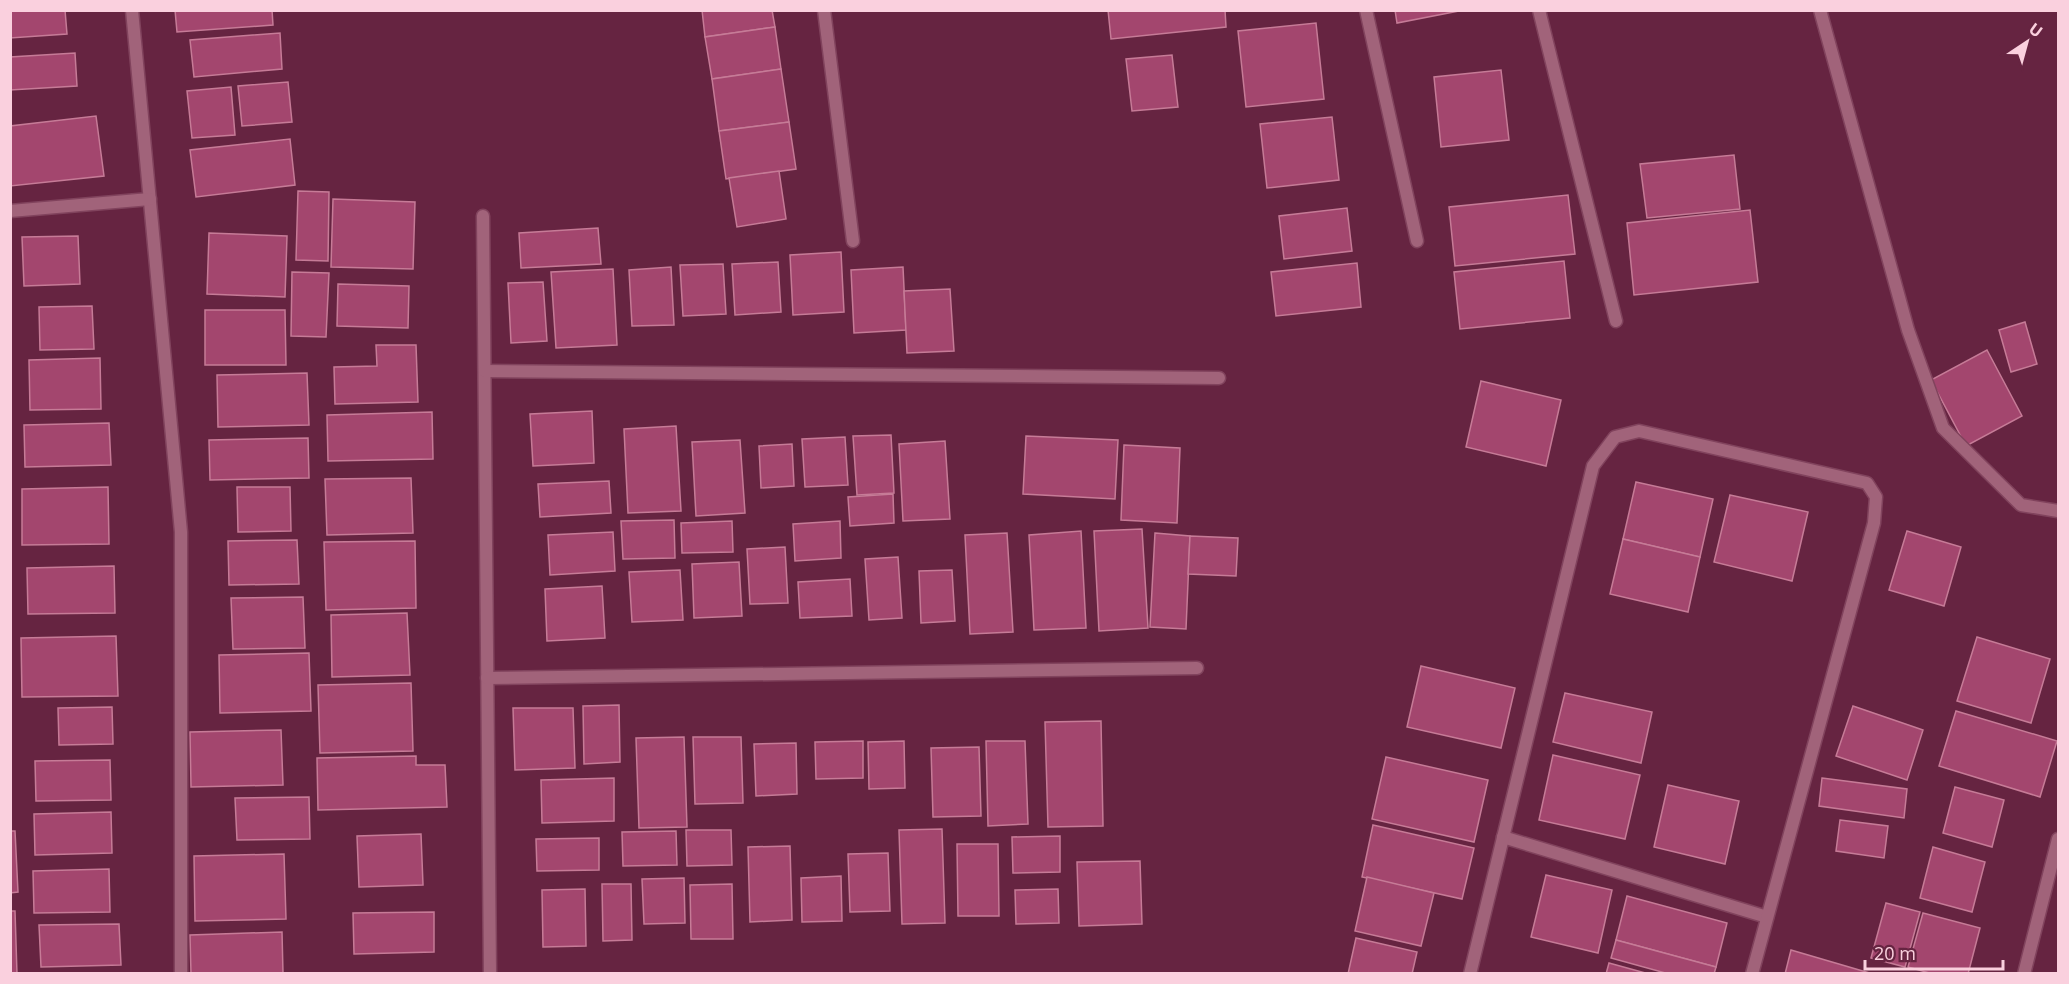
<svg xmlns="http://www.w3.org/2000/svg" width="2069" height="984" font-family="'Open Sans',sans-serif">
<style>
.building{fill:#a3466e;stroke:#c67b97;stroke-width:1.5}
.lines{fill:none;stroke-linecap:round;stroke-linejoin:round}
.street-casing{stroke:#81435d;stroke-width:15}
.street{stroke:#a1637a;stroke-width:12}
</style>
<rect width="100%" height="100%" fill="#662441"/>
<g class="building">
<path d="M10,10H65L67,34L10,38Z"/>
<path d="M175,10H272L273,25L177,32Z"/>
<path d="M702,10H772L775,27L705,37Z"/>
<path d="M1108,10H1225L1226,27L1111,39Z"/>
<path d="M1395,10H1464L1397,23Z"/>
<path d="M1316,23L1324,99L1246,107L1238,31Z"/>
<path d="M775,27L781,69L712,79L705,37Z"/>
<path d="M280,33L282,69L194,77L190,40Z"/>
<path d="M75,53L77,86L10,90V57Z"/>
<path d="M1172,55L1178,107L1132,111L1126,59Z"/>
<path d="M781,69L789,122L719,131L712,79Z"/>
<path d="M1501,70L1509,140L1441,147L1434,77Z"/>
<path d="M288,82L292,122L242,126L238,86Z"/>
<path d="M231,87L235,135L192,138L187,91Z"/>
<path d="M96,116L104,176L10,186V126Z"/>
<path d="M1332,117L1339,180L1267,188L1260,124Z"/>
<path d="M789,122L796,169L726,179L719,131Z"/>
<path d="M290,139L295,185L196,197L190,150Z"/>
<path d="M1734,155L1740,209L1647,218L1640,164Z"/>
<path d="M779,171L786,219L737,227L729,178Z"/>
<path d="M298,191L329,192L328,261L296,260Z"/>
<path d="M1568,195L1575,254L1455,266L1449,207Z"/>
<path d="M333,199L415,202L413,269L331,267Z"/>
<path d="M1347,208L1352,251L1284,259L1279,216Z"/>
<path d="M1750,210L1758,282L1634,295L1627,223Z"/>
<path d="M598,228L601,264L521,268L519,233Z"/>
<path d="M209,233L287,236L285,297L207,294Z"/>
<path d="M78,236L80,284L24,286L22,237Z"/>
<path d="M841,252L844,312L793,315L790,255Z"/>
<path d="M1564,261L1570,318L1460,329L1454,272Z"/>
<path d="M778,262L781,312L735,315L732,264Z"/>
<path d="M1357,263L1361,307L1276,316L1271,272Z"/>
<path d="M723,264L726,314L683,316L680,265Z"/>
<path d="M671,267L674,325L632,326L629,270Z"/>
<path d="M903,267L906,330L854,333L851,270Z"/>
<path d="M613,269L617,345L556,348L551,272Z"/>
<path d="M292,272L329,273L326,337L291,336Z"/>
<path d="M543,282L547,341L511,343L508,283Z"/>
<path d="M338,284L409,286L408,328L337,326Z"/>
<path d="M950,289L954,351L907,353L904,291Z"/>
<path d="M92,306L94,349L40,350L39,307Z"/>
<path d="M205,310H285L286,365H205Z"/>
<path d="M2025,322L2037,364L2011,372L1999,330Z"/>
<path d="M376,345H416L418,402L335,404L334,367L377,366Z"/>
<path d="M1987,350L2022,416L1966,446L1931,380Z"/>
<path d="M100,358L101,409L30,410L29,360Z"/>
<path d="M307,373L309,425L218,427L217,375Z"/>
<path d="M1481,381L1561,400L1546,466L1466,447Z"/>
<path d="M592,411L594,463L533,466L530,414Z"/>
<path d="M432,412L433,459L328,461L327,415Z"/>
<path d="M109,423L111,465L25,467L24,425Z"/>
<path d="M676,426L681,511L628,513L624,429Z"/>
<path d="M891,435L894,493L857,495L853,436Z"/>
<path d="M1026,436L1118,440L1115,499L1023,494Z"/>
<path d="M845,437L848,485L805,487L802,439Z"/>
<path d="M308,438L309,478L210,480L209,440Z"/>
<path d="M740,440L745,513L696,516L692,442Z"/>
<path d="M945,441L950,519L903,521L899,444Z"/>
<path d="M792,444L794,486L761,488L759,446Z"/>
<path d="M1124,445L1180,448L1177,523L1121,520Z"/>
<path d="M411,478L413,533L327,535L325,479Z"/>
<path d="M609,481L611,513L540,517L538,484Z"/>
<path d="M1636,482L1713,499L1700,557L1623,539Z"/>
<path d="M108,487L109,544L22,545V489Z"/>
<path d="M237,487H290L291,531L238,532Z"/>
<path d="M893,494L894,523L850,526L848,497Z"/>
<path d="M1730,495L1808,512L1792,581L1714,562Z"/>
<path d="M674,520L675,558L623,559L621,521Z"/>
<path d="M732,521L733,552L682,553L681,523Z"/>
<path d="M840,521L841,558L795,561L793,524Z"/>
<path d="M1142,529L1148,628L1099,631L1094,531Z"/>
<path d="M1081,531L1086,628L1034,630L1029,535Z"/>
<path d="M1907,531L1961,547L1944,606L1889,590Z"/>
<path d="M613,532L615,571L550,575L548,535Z"/>
<path d="M1007,533L1013,632L970,634L965,535Z"/>
<path d="M1155,533L1190,536L1186,629L1150,627Z"/>
<path d="M1190,536L1238,538L1236,576L1188,574Z"/>
<path d="M1623,539L1700,557L1688,612L1610,594Z"/>
<path d="M297,540L299,584L229,585L228,541Z"/>
<path d="M415,541L416,608L326,610L324,542Z"/>
<path d="M785,547L788,603L750,604L747,549Z"/>
<path d="M898,557L902,618L869,620L865,559Z"/>
<path d="M739,562L742,616L694,618L692,564Z"/>
<path d="M114,566L115,613L28,614L27,568Z"/>
<path d="M680,570L683,620L632,622L629,572Z"/>
<path d="M952,570L955,621L921,623L919,571Z"/>
<path d="M850,579L852,616L800,618L798,582Z"/>
<path d="M602,586L605,638L547,641L545,589Z"/>
<path d="M303,597L305,648L233,649L231,598Z"/>
<path d="M407,613L410,675L332,677L331,615Z"/>
<path d="M116,636L118,696L22,697L21,638Z"/>
<path d="M1977,637L2050,659L2031,723L1957,701Z"/>
<path d="M309,653L311,711L220,713L219,655Z"/>
<path d="M1421,666L1515,688L1501,748L1407,727Z"/>
<path d="M411,683L413,751L320,753L318,685Z"/>
<path d="M1565,693L1652,712L1641,763L1553,742Z"/>
<path d="M619,705L620,762L584,764L583,706Z"/>
<path d="M1853,706L1923,730L1907,780L1836,756Z"/>
<path d="M112,707L113,744L59,745L58,708Z"/>
<path d="M513,708H573L575,768L515,770Z"/>
<path d="M1956,711L2057,741L2040,797L1939,766Z"/>
<path d="M1101,721L1103,826L1048,827L1045,722Z"/>
<path d="M281,730L283,785L191,787L190,732Z"/>
<path d="M684,737L687,827L639,828L636,738Z"/>
<path d="M693,737H741L743,803L695,804Z"/>
<path d="M863,741V778L816,779L815,742Z"/>
<path d="M904,741L905,788L869,789L868,742Z"/>
<path d="M986,741H1025L1028,824L988,826Z"/>
<path d="M796,743L797,794L756,796L754,744Z"/>
<path d="M979,747L981,816L933,817L931,748Z"/>
<path d="M1553,755L1640,775L1625,839L1539,820Z"/>
<path d="M416,756V765H445L447,807L318,810L317,758Z"/>
<path d="M1386,757L1488,780L1474,842L1372,819Z"/>
<path d="M110,760L111,800L36,801L35,761Z"/>
<path d="M614,778V821L542,823L541,780Z"/>
<path d="M1822,778L1907,789L1904,818L1819,806Z"/>
<path d="M1668,785L1739,801L1725,864L1654,847Z"/>
<path d="M1955,787L2004,800L1992,847L1943,833Z"/>
<path d="M309,797L310,839L237,840L235,798Z"/>
<path d="M111,812L112,853L35,855L34,814Z"/>
<path d="M1840,820L1888,826L1884,858L1836,851Z"/>
<path d="M1373,825L1474,848L1462,899L1362,877Z"/>
<path d="M942,829L945,923L902,924L899,830Z"/>
<path d="M686,830H731L732,865L687,866Z"/>
<path d="M10,831H15L18,892L10,893Z"/>
<path d="M676,831L677,865L623,866L622,832Z"/>
<path d="M421,834L423,885L359,887L357,836Z"/>
<path d="M1060,836V872L1013,873L1012,837Z"/>
<path d="M599,838V870L537,871L536,839Z"/>
<path d="M957,844H998L999,916H958Z"/>
<path d="M790,846L792,920L750,922L748,847Z"/>
<path d="M1933,847L1985,862L1972,912L1920,898Z"/>
<path d="M888,853L890,911L850,912L848,854Z"/>
<path d="M284,854L286,919L195,921L194,856Z"/>
<path d="M1140,861L1142,924L1079,926L1077,862Z"/>
<path d="M109,869L110,912L34,913L33,871Z"/>
<path d="M1546,875L1612,890L1598,953L1531,937Z"/>
<path d="M841,876L842,921L802,922L801,878Z"/>
<path d="M1367,877L1434,893L1421,946L1355,931Z"/>
<path d="M684,878L685,923L644,924L642,879Z"/>
<path d="M602,884H631L632,940L603,941Z"/>
<path d="M732,884L733,939H691L690,885Z"/>
<path d="M585,889L586,946L543,947L542,890Z"/>
<path d="M1058,889L1059,923L1016,924L1015,890Z"/>
<path d="M1627,896L1727,923L1716,967L1616,940Z"/>
<path d="M1886,903L1920,912L1905,967L1871,958Z"/>
<path d="M10,911H15L17,974H10Z"/>
<path d="M434,912V952L354,954L353,913Z"/>
<path d="M1923,913L1980,928L1968,974H1933L1908,967Z"/>
<path d="M119,924L121,965L41,967L39,925Z"/>
<path d="M282,932L283,973L191,974L190,935Z"/>
<path d="M1356,938L1417,952L1412,974H1348Z"/>
<path d="M1616,940L1716,967L1714,974H1669L1611,958Z"/>
<path d="M1791,950L1873,974H1785Z"/>
<path d="M1609,963L1649,974H1606Z"/>
</g>
<g class="lines">
<g class="street-casing">
<g id="street">
<path d="M132,10L181,532V974"/>
<path d="M824,10L853,241"/>
<path d="M1366,10L1417,241"/>
<path d="M1539,10L1616,321"/>
<path d="M1820,10L1908,330L1943,428L2021,505L2058,511"/>
<path d="M10,211L150,199"/>
<path d="M483,216L490,974"/>
<path d="M485,371L1219,378"/>
<path d="M487,678L1197,668"/>
<path d="M1503,837L1767,917"/>
<path d="M1470,974L1593,466L1615,437L1639,431L1867,483L1876,497L1874,523L1752,974"/>
<path d="M2024,974L2058,839"/>
</g>
</g>
<use href="#street" class="street"/>
</g>
<rect width="2069" height="984" fill="none" stroke="#fad0de" stroke-width="24"/>
<g transform="translate(2027 42) rotate(36)" stroke="#662441" stroke-width="4.5" paint-order="stroke">
<path d="M0-4.5L10 22L0 15L-10 22Z" fill="#fad0de"/>
<text y="-9" font-size="16" font-weight="bold" text-anchor="middle" fill="#fad0de">U</text>
</g>
<path d="M1865 960v9h138v-9" fill="none" stroke="#fad0de" stroke-width="3"/>
<text x="1874" y="960" font-size="18" fill="#fad0de" stroke="#662441" stroke-width="4.5" paint-order="stroke">20 m</text>
</svg>
